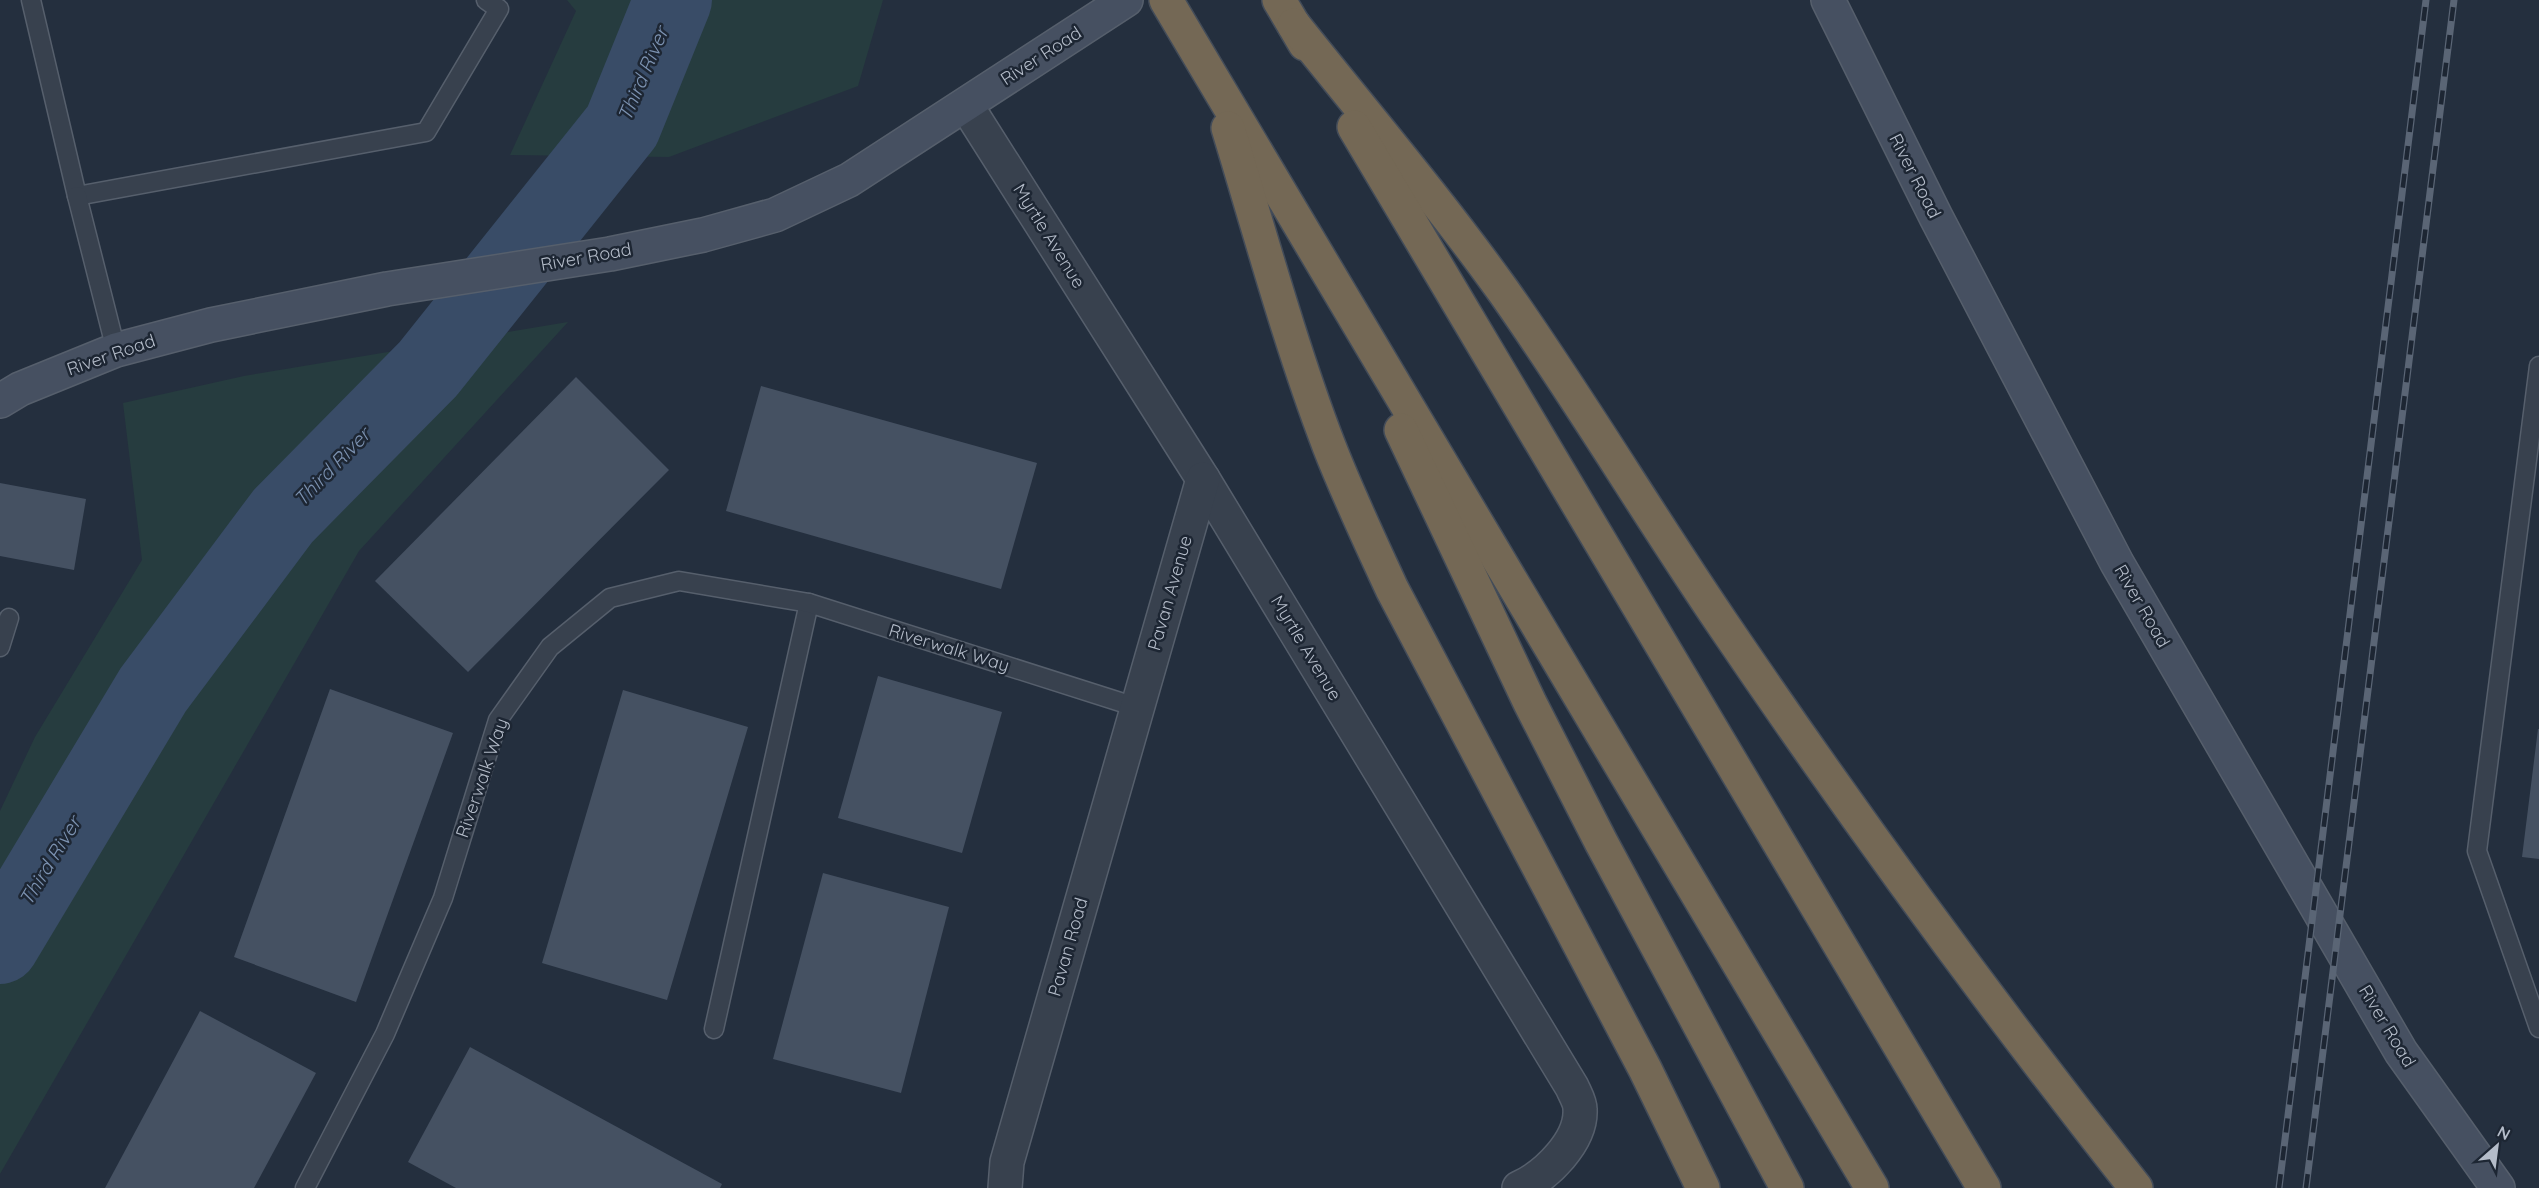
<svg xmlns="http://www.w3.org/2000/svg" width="2539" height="1188" font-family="Quicksand,sans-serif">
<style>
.green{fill:#263c3f}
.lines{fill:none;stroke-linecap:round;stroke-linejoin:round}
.river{stroke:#394c67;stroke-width:78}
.building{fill:#455162}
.lane-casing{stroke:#565f6c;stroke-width:21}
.street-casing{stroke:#565f6c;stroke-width:36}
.secondary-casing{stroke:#565f6c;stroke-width:36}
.highway-casing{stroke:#434c59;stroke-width:36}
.lane{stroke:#38414e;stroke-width:18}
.street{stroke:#38414e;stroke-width:33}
.secondary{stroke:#465061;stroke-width:33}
.highway{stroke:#746855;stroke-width:33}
.rail-casing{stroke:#5a6575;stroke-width:7}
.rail{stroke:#1d2633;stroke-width:4.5;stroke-dasharray:14;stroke-linecap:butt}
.labels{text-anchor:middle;stroke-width:5;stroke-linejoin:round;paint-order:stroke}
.street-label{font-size:18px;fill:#b4bcc9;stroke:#1d2633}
.water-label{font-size:20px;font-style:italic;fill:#7c92b1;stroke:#1d2633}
</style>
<rect width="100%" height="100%" fill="#242f3e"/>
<g class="green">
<path d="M567,0H883L858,86L669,157L510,155L576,11Z"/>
<path d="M568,322L359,551L0,1174V811L35,737L142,560L123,403L244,376Z"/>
</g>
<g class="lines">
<path class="river" d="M0,945L153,690L283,516L428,369L622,126L673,0"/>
</g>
<g class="building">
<path d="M576,377L669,470L468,672L375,581Z"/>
<path d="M761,386L1037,463L1001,589L726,511Z"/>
<path d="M0,483L86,499L74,570L0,556Z"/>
<path d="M878,676L1002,712L962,853L838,818Z"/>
<path d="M330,689L453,733L356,1002L234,957Z"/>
<path d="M623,690L748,727L667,1000L542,963Z"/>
<path d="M2538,729H2539V859L2522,857Z"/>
<path d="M823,873L949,907L901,1093L773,1059Z"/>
<path d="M200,1011L316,1073L254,1188H105Z"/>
<path d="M470,1047L722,1184L720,1188H456L408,1162Z"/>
</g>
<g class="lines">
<g class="lane-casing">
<g id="lane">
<path d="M31,0L77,196L426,132L499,9L486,0"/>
<path d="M77,196L116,350"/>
<path d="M2539,366L2477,851L2539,1028"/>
<path d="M0,647L9,618"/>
<path d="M714,1029L809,603"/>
<path d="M305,1188L385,1034L443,898L498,720L550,647L610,598L679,581L809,603L1136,707"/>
</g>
</g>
<g class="street-casing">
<g id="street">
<path d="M966,105L1203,479L1572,1087C1575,1094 1580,1102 1580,1109C1582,1141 1546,1176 1519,1188"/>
<path d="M1005,1188L1007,1162L1203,479"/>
</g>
</g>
<g class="secondary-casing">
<g id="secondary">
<path d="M1828,0L1936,217L2117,563L2401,1052L2498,1188"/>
<path d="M0,401L20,389L116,350L211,325L387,289L610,254L703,235L775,215L849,180L1126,0"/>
</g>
</g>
<g class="highway-casing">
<g id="highway">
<path d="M1166,0L1872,1188"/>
<path d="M1279,0L1305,44"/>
<path d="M1294,25C1365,114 1438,200 1504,292C1580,400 1648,514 1722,623C1853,816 1991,1005 2136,1188"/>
<path d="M1354,127L1984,1188"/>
<path d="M1228,128C1260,233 1290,344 1329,446C1348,495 1370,541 1392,589L1645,1069L1703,1188"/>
<path d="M1401,430L1530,703L1601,842L1787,1188"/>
</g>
</g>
<use href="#lane" class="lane"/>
<use href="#street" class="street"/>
<use href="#secondary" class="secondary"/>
<use href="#highway" class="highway"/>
<g class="rail-casing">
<g id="rail">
<path d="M2279,1188L2426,0"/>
<path d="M2306,1188L2454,0"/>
</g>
</g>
<use href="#rail" class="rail"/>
</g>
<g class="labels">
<g class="street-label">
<text transform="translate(1041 56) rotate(-33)" y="6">River Road</text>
<text transform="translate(1915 176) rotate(63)" y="6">River Road</text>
<text transform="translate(1049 236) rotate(58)" y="6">Myrtle Avenue</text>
<text transform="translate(586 257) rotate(-10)" y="6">River Road</text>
<text transform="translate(111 355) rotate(-19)" y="6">River Road</text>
<text transform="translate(1170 593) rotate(-74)" y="6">Pavan Avenue</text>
<text transform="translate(2142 606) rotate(60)" y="6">River Road</text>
<text transform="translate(949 648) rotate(17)" y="6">Riverwalk Way</text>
<text transform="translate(1306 648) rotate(59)" y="6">Myrtle Avenue</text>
<text transform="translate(482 778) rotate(-71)" y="6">Riverwalk Way</text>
<text transform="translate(1068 947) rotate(-74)" y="6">Pavan Road</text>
<text transform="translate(2387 1026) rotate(59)" y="6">River Road</text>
</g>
<g class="water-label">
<text transform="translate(643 74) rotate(-67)" y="7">Third River</text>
<text transform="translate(332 467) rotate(-46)" y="7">Third River</text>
<text transform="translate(50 861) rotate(-59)" y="7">Third River</text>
</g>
</g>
<g transform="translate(2497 1146) rotate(28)" stroke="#1d2633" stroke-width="4.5" paint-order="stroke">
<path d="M0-4.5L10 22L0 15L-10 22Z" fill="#b4bcc9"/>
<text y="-9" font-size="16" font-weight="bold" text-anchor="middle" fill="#b4bcc9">N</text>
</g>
</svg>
